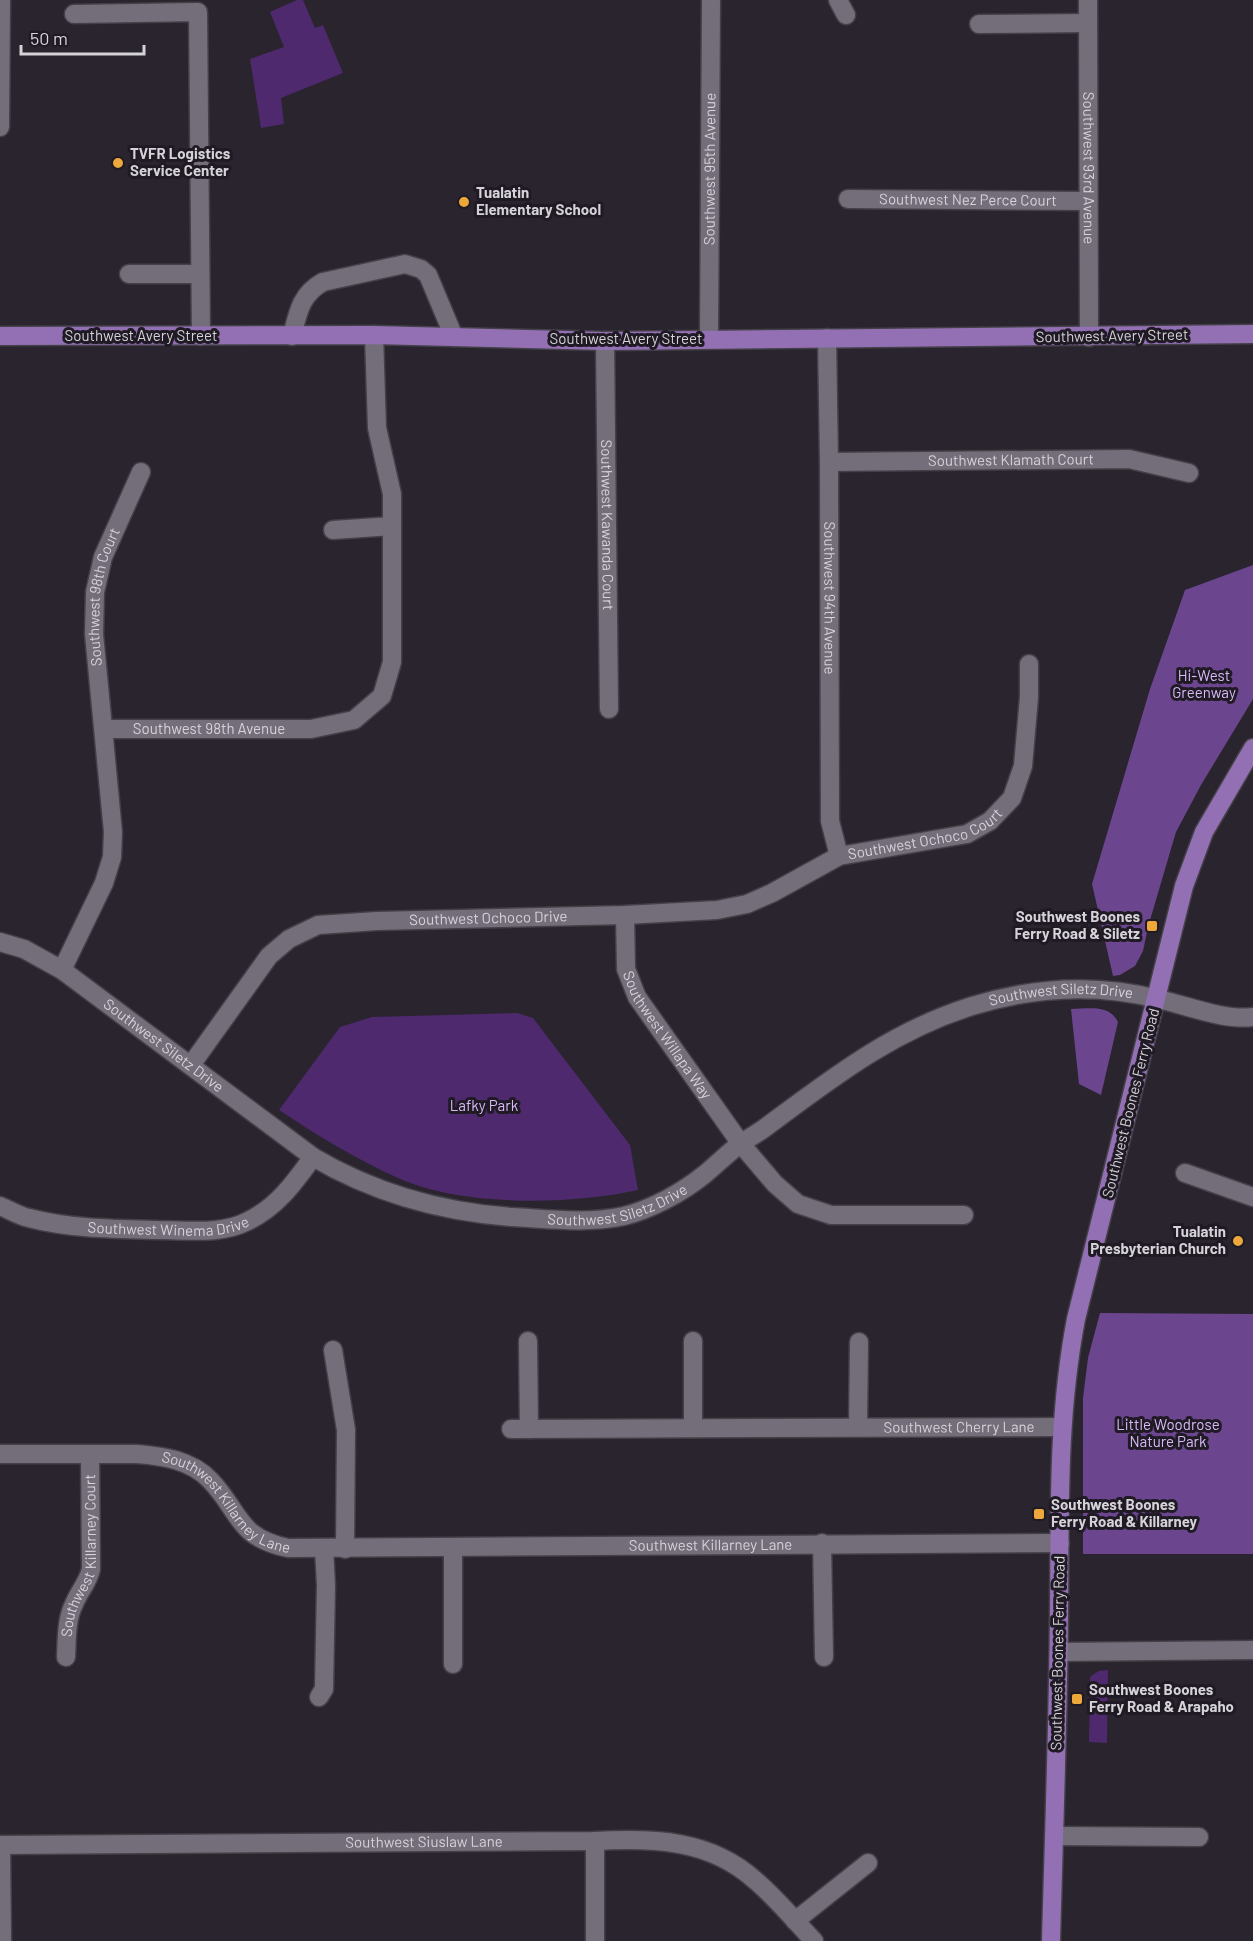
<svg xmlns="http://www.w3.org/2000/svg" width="1253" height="1941" font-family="Barlow,sans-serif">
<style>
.green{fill:#4e296d}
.forest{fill:#6c458f}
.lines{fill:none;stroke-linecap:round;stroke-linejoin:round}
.minor-casing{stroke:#444048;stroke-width:21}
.major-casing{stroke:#444048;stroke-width:21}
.minor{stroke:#746e7a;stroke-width:18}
.major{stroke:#9370b4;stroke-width:18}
.poi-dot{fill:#eda83b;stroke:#1f1a24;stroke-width:2}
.labels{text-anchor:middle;stroke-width:6;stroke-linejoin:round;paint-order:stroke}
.poi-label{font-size:15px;font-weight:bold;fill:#d5d2d8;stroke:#1f1a24;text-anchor:start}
.street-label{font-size:15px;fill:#d5d2d8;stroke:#1f1a24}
.park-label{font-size:15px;fill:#d8baf8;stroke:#1f1a24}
</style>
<rect width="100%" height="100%" fill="#29242e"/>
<g class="green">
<path d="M297,0H303L315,28L323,25L343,73L281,98L284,124L261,128L250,59L284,47L270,12Z"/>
<path d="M517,1013L533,1018L630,1145L638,1190C571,1205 462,1207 398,1178C356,1159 318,1136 279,1110L340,1027L372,1017Z"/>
<path d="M1108,1670L1107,1743L1089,1742L1090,1679L1091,1676L1099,1671Z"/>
</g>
<g class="forest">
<path d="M1253,565V699L1201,785L1176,832L1148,927L1143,951L1135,966L1120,975L1113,976L1092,884L1150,689L1185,590Z"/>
<path d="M1071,1009C1089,1009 1109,1004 1118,1022L1101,1095L1079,1084Z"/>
<path d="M1100,1313L1253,1314V1554H1083V1398L1088,1358Z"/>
</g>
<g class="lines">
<g class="minor-casing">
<g id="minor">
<path d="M838,0L846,15"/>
<path id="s1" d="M1088,0L1089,337"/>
<path d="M74,14L198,12L201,336"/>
<path d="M979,24L1088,23"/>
<path d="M0,127L1,0"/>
<path id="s2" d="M848,199L1088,201"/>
<path d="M129,274H200"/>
<path d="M292,336C298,312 301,294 323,282L405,264L421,269L428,275L454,337"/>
<path id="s3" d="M827,338L829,462L830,821L839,856"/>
<path id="s4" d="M709,339L711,0"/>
<path id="s5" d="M605,341L609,709"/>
<path id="s6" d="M829,462L1129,459L1189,473"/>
<path d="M333,530L392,526"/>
<path id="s7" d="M105,729H311L354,720L382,696L392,662V494L377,428L374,335"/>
<path id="s8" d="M625,915L626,969L637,997L741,1144L775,1184L798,1204L831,1215H964"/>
<path id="s9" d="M0,942L24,949L62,970L313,1157C374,1193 442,1212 512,1217C548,1219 587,1224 624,1216C652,1209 683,1192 705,1174C717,1164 728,1153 740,1144C749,1138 758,1133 766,1127C832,1078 892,1031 972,1006C1034,987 1095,983 1158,999C1186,1005 1224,1021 1253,1017"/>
<path id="s10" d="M62,970L104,883L112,857L113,832L94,634L95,592L103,557L141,472"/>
<path id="s11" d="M191,1065L269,956L289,939L318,925L377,921L625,915L717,910L747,904L772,893L839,856L967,834L990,821L1012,798L1023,766L1029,697V664"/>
<path d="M1185,1173L1253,1197"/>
<path id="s12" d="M0,1206C10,1210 19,1216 29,1218C71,1229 115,1229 158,1230C188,1230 221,1235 248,1221C277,1207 294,1183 313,1157"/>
<path d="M528,1341L529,1429"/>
<path d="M693,1341V1428"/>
<path d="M333,1350L346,1430L345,1549"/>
<path d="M858,1427L859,1342"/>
<path id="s13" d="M511,1429L1062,1427"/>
<path id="s14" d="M0,1454H137C163,1456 191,1460 210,1480C241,1512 236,1537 288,1548L1060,1543"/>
<path d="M822,1543L824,1657"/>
<path d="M453,1548V1664"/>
<path d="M1059,1652L1253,1650"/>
<path id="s15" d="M66,1657C67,1639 66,1620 74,1604C79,1591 88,1583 91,1569L90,1454"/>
<path d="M319,1697L324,1689L326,1585L324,1549"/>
<path d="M1054,1836L1199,1837"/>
<path d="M595,1841V1941"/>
<path id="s16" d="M0,1845L595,1841C653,1838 710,1839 756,1881C777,1899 795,1921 814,1941"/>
<path d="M1,1845L2,1941"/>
<path d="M795,1921L868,1863"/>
</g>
</g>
<g class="major-casing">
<g id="major">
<path d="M0,336L374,335L605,341L1253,334"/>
<path d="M1051,1941C1054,1832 1058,1723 1059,1613C1060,1513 1057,1418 1076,1319L1184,886L1204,832L1253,748"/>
</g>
</g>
<use href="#minor" class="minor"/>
<use href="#major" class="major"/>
</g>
<g class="poi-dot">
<circle cx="118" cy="163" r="6"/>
<circle cx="464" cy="202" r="6"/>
<rect x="1146" y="920" width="12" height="12" rx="3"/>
<circle cx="1238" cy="1241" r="6"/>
<rect x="1033" y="1508" width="12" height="12" rx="3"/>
<rect x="1071" y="1693" width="12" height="12" rx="3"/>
</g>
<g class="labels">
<g class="poi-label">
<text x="130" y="159">TVFR Logistics<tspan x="130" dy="17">Service Center</tspan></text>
<text x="476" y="198">Tualatin<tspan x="476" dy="17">Elementary School</tspan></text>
<text x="1140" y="922" text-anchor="end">Southwest Boones<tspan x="1140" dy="17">Ferry Road &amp; Siletz</tspan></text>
<text x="1226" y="1237" text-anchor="end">Tualatin<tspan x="1226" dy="17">Presbyterian Church</tspan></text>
<text x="1051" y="1510">Southwest Boones<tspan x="1051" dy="17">Ferry Road &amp; Killarney</tspan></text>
<text x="1089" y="1695">Southwest Boones<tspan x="1089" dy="17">Ferry Road &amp; Arapaho</tspan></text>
</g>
<g class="street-label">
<text dy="5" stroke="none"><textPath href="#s1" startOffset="168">Southwest 93rd Avenue</textPath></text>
<text dy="5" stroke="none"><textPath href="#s4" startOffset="170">Southwest 95th Avenue</textPath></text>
<text dy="5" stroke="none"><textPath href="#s2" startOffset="120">Southwest Nez Perce Court</textPath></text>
<text x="141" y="341">Southwest Avery Street</text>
<text transform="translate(1112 336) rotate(-1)" y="5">Southwest Avery Street</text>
<text x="626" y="344">Southwest Avery Street</text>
<text dy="5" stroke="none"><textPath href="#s6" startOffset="182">Southwest Klamath Court</textPath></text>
<text dy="5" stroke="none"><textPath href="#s5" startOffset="184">Southwest Kawanda Court</textPath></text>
<text dy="5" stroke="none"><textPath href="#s10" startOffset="386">Southwest 98th Court</textPath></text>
<text dy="5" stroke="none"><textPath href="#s3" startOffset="260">Southwest 94th Avenue</textPath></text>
<text dy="5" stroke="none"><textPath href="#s7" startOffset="104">Southwest 98th Avenue</textPath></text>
<text dy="5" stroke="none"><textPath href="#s11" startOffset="816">Southwest Ochoco Court</textPath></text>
<text dy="5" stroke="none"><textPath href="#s11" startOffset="363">Southwest Ochoco Drive</textPath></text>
<text dy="5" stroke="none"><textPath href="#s9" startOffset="1203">Southwest Siletz Drive</textPath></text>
<text dy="5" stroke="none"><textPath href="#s8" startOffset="132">Southwest Willapa Way</textPath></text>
<text dy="5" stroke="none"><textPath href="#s9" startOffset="195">Southwest Siletz Drive</textPath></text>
<text transform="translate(1131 1103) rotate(-76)" y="5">Southwest Boones Ferry Road</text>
<text dy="5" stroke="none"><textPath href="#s9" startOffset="699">Southwest Siletz Drive</textPath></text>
<text dy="5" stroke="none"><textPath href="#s12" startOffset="172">Southwest Winema Drive</textPath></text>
<text dy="5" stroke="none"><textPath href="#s13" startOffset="448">Southwest Cherry Lane</textPath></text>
<text dy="5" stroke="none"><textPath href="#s14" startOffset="244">Southwest Killarney Lane</textPath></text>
<text dy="5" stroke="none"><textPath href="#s14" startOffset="746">Southwest Killarney Lane</textPath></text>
<text dy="5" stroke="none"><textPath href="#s15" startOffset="104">Southwest Killarney Court</textPath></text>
<text transform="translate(1058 1653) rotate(-89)" y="5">Southwest Boones Ferry Road</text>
<text dy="5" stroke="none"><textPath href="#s16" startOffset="424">Southwest Siuslaw Lane</textPath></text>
</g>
<g class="park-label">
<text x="1204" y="681">Hi-West<tspan x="1204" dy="17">Greenway</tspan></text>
<text x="484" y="1111">Lafky Park</text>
<text x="1168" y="1430">Little Woodrose<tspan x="1168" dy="17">Nature Park</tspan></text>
</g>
</g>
<path d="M21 45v9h123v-9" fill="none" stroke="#d5d2d8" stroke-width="3"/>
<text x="30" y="45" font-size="18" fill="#d5d2d8" stroke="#1f1a24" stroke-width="4.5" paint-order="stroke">50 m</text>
</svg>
